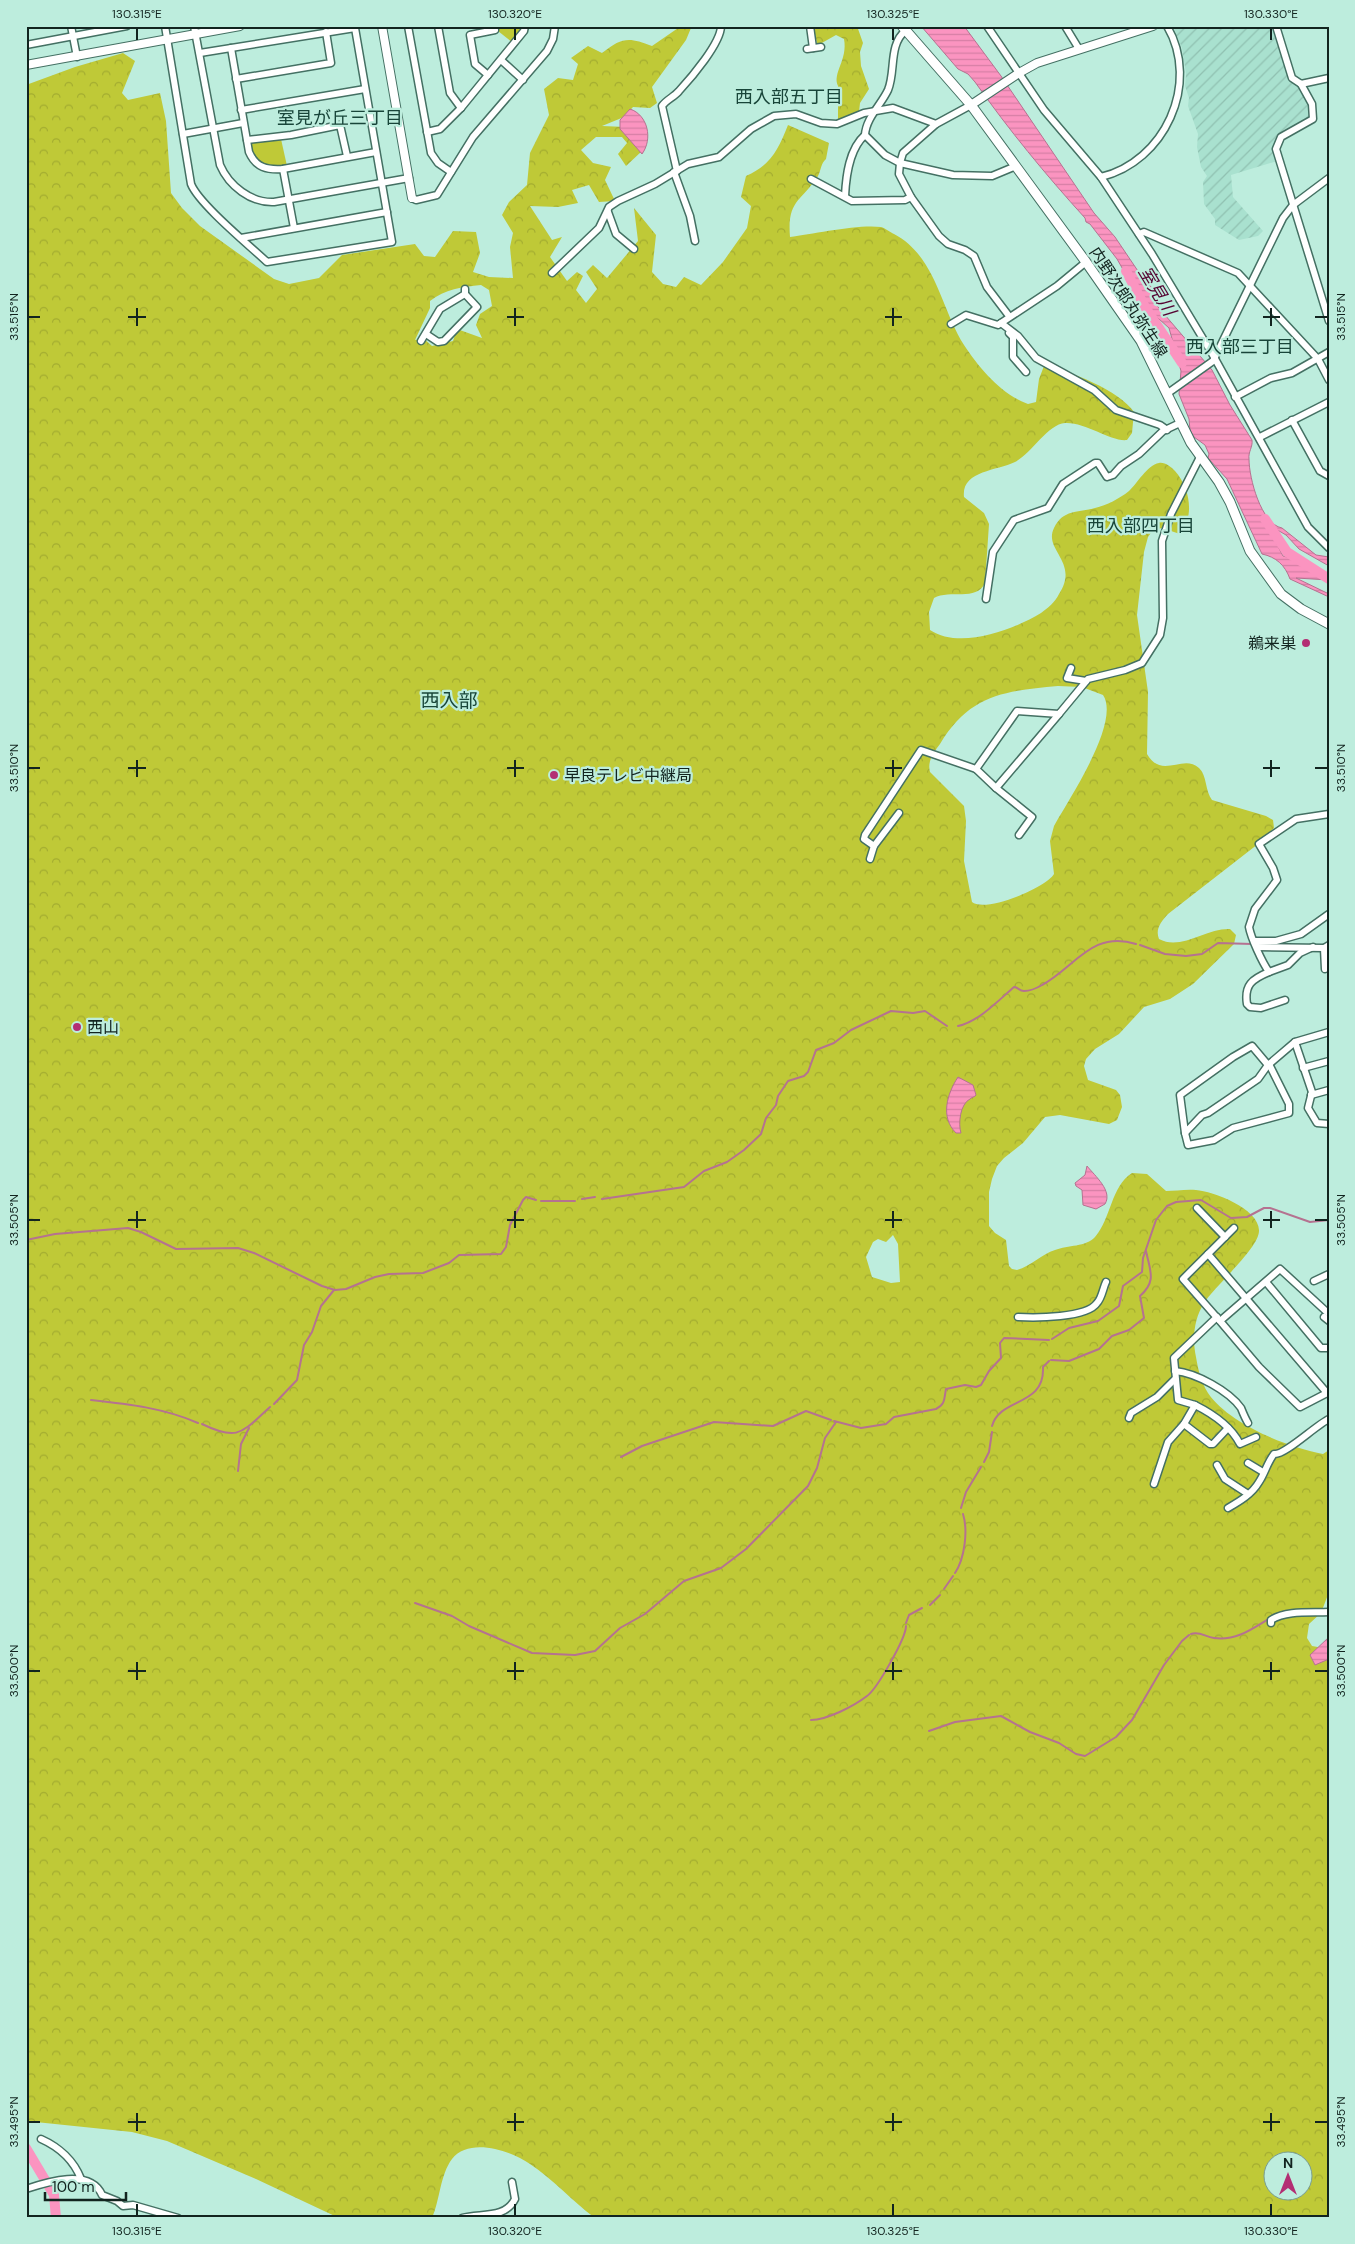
<svg xmlns="http://www.w3.org/2000/svg" width="1355" height="2244" font-family="'DM Sans','Noto Sans JP',sans-serif">
<style>
.industrial{fill:url(#industrial-furrows)}
.green{fill:#bfc937}
.forest{fill:url(#forest-crowns);fill-rule:evenodd}
.water{fill:url(#water-rules);stroke:#b57290}
.lines{fill:none;stroke-linecap:round;stroke-linejoin:round}
.stream{stroke:#b57290;stroke-width:2}
.river{stroke:#fb94c0;stroke-width:10}
.minor-casing{stroke:#447063;stroke-width:9}
.tertiary-casing{stroke:#447063;stroke-width:10}
.secondary-casing{stroke:#447063;stroke-width:11}
.minor{stroke:#fff;stroke-width:6}
.tertiary{stroke:#fff;stroke-width:8}
.secondary{stroke:#fff;stroke-width:9}
.ticks{fill:none;stroke:#12241f;stroke-width:2}
.poi-dot{fill:#b32e73;stroke:#bdeddd;stroke-width:2}
.labels{text-anchor:middle;stroke-width:4.5;stroke-linejoin:round;paint-order:stroke}
.street-label{font-size:16px;fill:#12241f;stroke:#bdeddd}
.poi-label{font-size:16px;fill:#12241f;stroke:#bdeddd;text-anchor:start}
.neighbourhood-label{font-size:18px;fill:#184539;stroke:#bdeddd}
.water-label{font-size:18px;font-style:italic;fill:#550432;stroke:#bdeddd}
.quarter-label{font-size:19px;fill:#184539;stroke:#bdeddd}
.neatline{fill:none;stroke:#12241f;stroke-width:2}
.ticks-label{font-size:12px;text-anchor:middle;fill:#12241f}
</style>
<defs>
<pattern id="industrial-furrows" width="10" height="10" patternUnits="userSpaceOnUse" patternTransform="scale(1.25)"><rect width="10" height="10" fill="#a9e1cf"/><path d="M-1 1l2-2M0 10L10 0M9 11l2-2" fill="none" stroke="#90c1b1"/></pattern>
<pattern id="forest-crowns" width="20" height="18" patternUnits="userSpaceOnUse" patternTransform="scale(1.25)"><rect width="20" height="18" fill="#bfc937"/><path d="M2 6a3 3 0 1 1 6 0M12 15a3 3 0 1 1 6 0" fill="none" stroke="#a3ac30"/></pattern>
<pattern id="water-rules" width="6" height="5" patternUnits="userSpaceOnUse" patternTransform="scale(1.25)"><rect width="6" height="5" fill="#fb94c0"/><path d="M0 2.5h6" fill="none" stroke="#d67fa5"/></pattern>
</defs>
<rect width="100%" height="100%" fill="#bdeddd"/>
<path class="industrial" d="M1173,26H1274L1289,79L1303,90L1309,105L1311,117L1277,137L1274,150L1277,161L1231,175L1233,197L1263,231L1258,236L1239,240L1215,225V219L1204,204L1203,182L1207,176L1201,167L1197,147L1198,134L1188,106L1189,98L1185,86L1186,74L1182,48Z"/>
<g class="green">
<path d="M497,26H524L513,43L498,31Z"/>
<path d="M275,139H281L287,166C269,169 253,164 250,144L254,142Z"/>
</g>
<g class="forest">
<path d="M681,26L691,28L686,40L652,87L657,103L650,108L633,107L624,117L602,126L626,127L642,151L626,166L618,154L627,143L622,137H596L581,150L593,163L611,167L605,180L615,201L599,202L589,185L572,190L578,203L558,207L530,206L552,240L562,237L550,257L567,281L577,272L583,276L576,290L586,303L597,289L586,272L593,265L607,278L638,241L634,208L656,235L652,272L663,284L676,287L684,277L701,285L723,262L747,228L751,206L741,197L746,176C771,165 778,150 788,125L829,143L826,159C821,163 821,170 818,176C801,202 787,200 790,237C813,234 858,224 881,227C885,228 890,232 894,234C936,256 941,309 964,345C979,368 1002,395 1028,404L1036,402L1039,379L1044,366C1069,370 1120,391 1134,412L1132,433L1127,440C1111,442 1086,422 1065,423C1048,424 1031,454 1015,462C996,471 961,471 964,497L984,513L989,524L985,583C976,602 950,589 934,598L929,612L930,630C960,650 1013,630 1041,613C1048,608 1055,602 1059,594C1080,562 1043,550 1054,528C1063,509 1078,513 1095,508C1107,505 1119,499 1129,491C1137,484 1147,465 1159,463C1165,462 1171,467 1175,471C1190,488 1195,516 1180,534L1162,528L1153,530L1148,537L1144,552L1137,615L1148,692L1147,754C1162,780 1183,753 1199,768C1207,775 1205,791 1212,800L1266,816L1273,820L1274,828L1258,844L1168,914C1161,922 1155,929 1159,939C1181,951 1206,928 1230,929L1236,935L1234,944L1193,984L1170,999L1144,1007L1119,1034L1095,1049L1086,1059L1084,1066L1088,1080L1116,1090L1120,1095L1122,1107L1117,1120L1109,1124L1060,1115L1045,1117L1023,1143L1004,1158L997,1166L992,1179L989,1192V1226L995,1233L1006,1240L1009,1266L1012,1269L1017,1270C1031,1266 1042,1254 1055,1250C1068,1245 1086,1247 1095,1237C1111,1219 1111,1186 1132,1173L1147,1174L1166,1191C1175,1191 1186,1189 1196,1190C1213,1191 1260,1209 1259,1231C1259,1248 1215,1286 1204,1303C1194,1319 1192,1338 1196,1357C1198,1369 1201,1382 1208,1393C1229,1424 1287,1447 1323,1454L1329,1450V1592L1321,1613L1309,1624L1307,1638L1312,1646L1329,1649V2218H595C572,2201 553,2179 530,2164C510,2150 469,2137 452,2159C440,2175 440,2200 432,2218H339L256,2179L167,2141L132,2132L26,2121V85L75,67L123,53L135,61L122,93L128,100L160,93L166,121L171,193L182,208L200,226L274,279L289,284L319,278L342,255L415,244L424,256L435,257L453,231L476,232L480,253L473,272L489,277L513,278L510,247L513,233L502,215L509,202L527,185L530,153L549,115L544,89L558,78L573,80L578,64L571,58L588,46L602,53C622,37 629,37 652,46ZM481,285L489,290L492,306L480,314L476,325L482,338L457,329L453,341L432,346L423,338L415,340L430,308V301C445,289 462,287 481,285ZM1058,686L1082,687L1103,695C1121,722 1069,799 1054,826L1050,841L1054,874C1046,888 985,913 972,902L964,861L966,821L964,806L930,772C927,761 934,752 940,744C970,694 1005,691 1058,686ZM893,1235L898,1244L900,1282L891,1283L872,1277L866,1257L873,1242L878,1239L886,1242ZM1272,2162H1302V2192H1272Z"/>
<path d="M813,26H857L863,43L860,52L861,66L869,89L860,103L859,112L838,120V86C832,73 848,60 844,39L836,35L820,44L817,43Z"/>
</g>
<g class="water">
<path d="M921,26H964L1001,76L1094,213L1115,237L1142,277L1153,289V301L1212,370L1230,405L1252,440C1253,447 1248,452 1249,459C1249,478 1261,524 1282,528L1316,555L1329,557V566L1299,549L1286,535L1274,528L1270,531L1283,556L1291,558C1301,569 1315,570 1329,576V580L1296,578L1329,594V597L1290,579C1285,565 1276,557 1262,554L1227,479L1208,458L1209,454L1205,445L1194,437L1190,430L1189,419L1179,394L1181,371L1169,328L1149,310L1135,282L1129,280L1117,259L1090,224L1086,222L1085,218C1045,174 1009,130 975,82L968,74L958,69Z"/>
<path d="M630,109C648,115 653,139 642,154L620,129V120Z"/>
<path d="M958,1077L973,1085L976,1095C975,1097 972,1097 970,1099C960,1104 958,1124 961,1133H956C940,1117 947,1094 958,1077Z"/>
<path d="M1087,1166C1095,1176 1113,1191 1105,1204L1096,1209L1083,1205L1082,1190L1076,1186L1075,1183L1085,1175Z"/>
<path d="M1329,1637V1659L1315,1665L1310,1655Z"/>
</g>
<g class="lines">
<g class="stream">
<path d="M1287,941L1296,938"/>
<path d="M1140,945L1165,954L1186,956L1202,954L1218,943L1252,944"/>
<path d="M958,1026C978,1022 999,1000 1014,987C1018,987 1019,991 1024,991C1030,991 1037,988 1042,985C1075,967 1092,930 1136,944"/>
<path d="M582,1199L595,1197"/>
<path d="M602,1199L684,1187L704,1171L727,1162L744,1150L761,1134L766,1118L776,1105L778,1096L788,1081L804,1076L808,1072L816,1050L834,1043L851,1030L891,1011L913,1013L925,1011L947,1026"/>
<path d="M541,1201H575"/>
<path d="M26,1240L55,1234L128,1228L141,1232L176,1249L238,1248L254,1253L322,1286L335,1290L346,1289L375,1277L389,1274L423,1273L449,1263L459,1255L501,1254L506,1247L510,1225L523,1200L526,1197L536,1200"/>
<path d="M1052,1339L1069,1328L1098,1321L1119,1306L1123,1286L1142,1272L1143,1258L1156,1220L1167,1206L1176,1202L1201,1200L1231,1218L1247,1217L1264,1208H1270L1310,1222L1329,1220"/>
<path d="M1051,1360L1069,1361L1099,1349L1112,1336L1129,1330L1144,1318L1140,1296C1157,1281 1150,1271 1146,1251"/>
<path d="M91,1400C128,1404 164,1408 198,1423"/>
<path d="M274,1404L297,1380L304,1345L312,1332L321,1306L334,1290"/>
<path d="M834,1421L861,1428L886,1424L894,1417L936,1409C946,1404 944,1398 946,1389L965,1385L976,1387L981,1385L989,1371L1001,1358L1000,1343L1004,1338L1049,1340"/>
<path d="M202,1424C239,1442 242,1432 270,1407"/>
<path d="M992,1426C1000,1397 1045,1407 1043,1367L1049,1361"/>
<path d="M621,1457L642,1446L714,1422L773,1426L806,1411L831,1420"/>
<path d="M984,1462L989,1452L992,1432"/>
<path d="M238,1471L241,1444L249,1428"/>
<path d="M961,1508L966,1492L981,1467"/>
<path d="M955,1573C965,1558 968,1530 963,1514"/>
<path d="M944,1589L953,1576"/>
<path d="M415,1603L452,1616L469,1626L532,1653L575,1655L595,1651L620,1628L645,1614L684,1581L721,1568L746,1549L808,1486L817,1468L825,1438L836,1422"/>
<path d="M930,1605L940,1595"/>
<path d="M1273,1615L1285,1611"/>
<path d="M906,1623L909,1615L922,1608"/>
<path d="M1191,1634C1200,1631 1205,1637 1214,1638C1236,1641 1252,1629 1270,1618"/>
<path d="M811,1720C827,1720 854,1706 867,1696C877,1689 906,1638 906,1626"/>
<path d="M929,1731L955,1722L1001,1716L1030,1732L1059,1743L1076,1754L1085,1756L1116,1737L1132,1720L1164,1665L1182,1641L1189,1635"/>
</g>
<g class="river">
<path d="M1126,271L1145,307L1182,363"/>
<path d="M1265,519L1287,552L1329,579"/>
<path d="M26,2148L54,2195L56,2218"/>
</g>
<g class="minor-casing">
<g id="minor">
<path d="M71,26L77,57"/>
<path d="M165,26L191,184C199,204 249,245 267,262L392,242L355,28L200,53"/>
<path d="M194,26L220,165C229,186 251,203 274,202L409,178"/>
<path d="M408,26L431,153L438,163L451,172"/>
<path d="M438,26L450,93L461,108"/>
<path d="M810,26L813,48"/>
<path d="M987,26L1044,110L1101,177L1152,254L1214,357L1308,527L1329,548"/>
<path d="M1065,26L1079,49"/>
<path d="M1276,26L1292,78L1301,84L1329,78"/>
<path d="M906,30C888,45 896,71 888,90C881,105 866,118 865,135L885,155L900,163L953,175L992,176L1016,166"/>
<path d="M26,45L127,26"/>
<path d="M231,48L249,152C256,168 267,170 283,169L376,152"/>
<path d="M807,49L821,47"/>
<path d="M501,60L523,80"/>
<path d="M488,75L475,64L470,35L495,30L494,26"/>
<path d="M236,79L331,63L326,32"/>
<path d="M1301,84L1312,104L1313,119L1281,137L1276,149L1329,321"/>
<path d="M971,105L936,124L903,153L900,163L899,174L911,197L939,236L948,244L965,250L974,256L987,287L1009,316"/>
<path d="M241,110L365,89"/>
<path d="M427,132L440,129L461,108L524,31L525,26"/>
<path d="M183,134L243,123"/>
<path d="M247,140L291,135L340,125L347,156"/>
<path d="M283,169L294,228"/>
<path d="M677,171L662,106C666,100 674,97 679,91C691,78 721,43 721,26"/>
<path d="M674,172L690,216L695,241"/>
<path d="M1101,177C1164,162 1201,84 1167,26"/>
<path d="M811,179L852,201L905,200L911,197"/>
<path d="M845,196C846,176 849,149 865,135"/>
<path d="M412,198L416,200L437,195L473,137L547,51L553,39L555,26"/>
<path d="M608,212L616,234L634,249"/>
<path d="M1139,234L1144,232L1238,273L1318,359L1329,380"/>
<path d="M241,238L387,212"/>
<path d="M1086,262L1057,286L1001,323L1018,336L1036,358L1094,390L1116,410L1160,425L1167,430"/>
<path d="M552,273L599,228L609,207L618,201L655,184L688,164L719,157L751,129L774,116L796,114L821,123L837,124L864,113L893,108L936,124"/>
<path d="M951,324L966,315L998,325L1001,323"/>
<path d="M1009,333L1013,337V357L1026,372"/>
<path d="M426,334L438,342L444,341L477,307L465,294"/>
<path d="M421,341L440,309L465,294V289"/>
<path d="M1168,393L1213,361L1283,218L1293,205L1329,178"/>
<path d="M1235,397L1271,378L1292,373L1329,352"/>
<path d="M1292,420L1320,471L1329,476"/>
<path d="M1260,437L1329,402"/>
<path d="M986,599L993,552L1014,520L1048,508L1063,484L1095,463H1098L1107,477L1113,475L1121,466L1139,454L1163,431L1180,423"/>
<path d="M1071,668L1067,678L1086,681"/>
<path d="M976,769L996,788"/>
<path d="M1019,835L1032,817L996,788L1059,714"/>
<path d="M874,846L864,839L865,835L921,750L976,769L1017,711L1059,714L1088,679L1125,670L1142,663L1160,635L1163,618L1162,541L1171,514L1200,457"/>
<path d="M870,859L874,846L899,813"/>
<path d="M1255,941H1276L1301,934L1329,914"/>
<path d="M1257,947L1324,948L1329,945"/>
<path d="M1313,947L1300,953L1288,965L1269,972C1262,962 1251,938 1249,927L1255,909L1277,880L1273,868L1259,844L1296,819L1329,814"/>
<path d="M1324,948L1325,969"/>
<path d="M1269,972C1252,979 1244,985 1247,1004L1250,1007L1261,1008L1285,1000"/>
<path d="M1295,1042L1312,1092L1308,1108L1317,1123L1329,1124"/>
<path d="M1252,1046L1268,1065L1258,1079L1208,1113L1202,1115L1185,1133L1180,1095L1233,1057Z"/>
<path d="M1268,1065L1295,1042L1329,1032"/>
<path d="M1303,1068L1329,1061"/>
<path d="M1311,1095L1329,1090"/>
<path d="M1185,1133L1188,1145L1214,1140L1233,1128L1289,1113V1104L1269,1064"/>
<path d="M1197,1208L1225,1237"/>
<path d="M1208,1254L1327,1393"/>
<path d="M1314,1281L1329,1274"/>
<path d="M1266,1282L1321,1348H1329"/>
<path d="M1329,1314L1280,1269L1220,1321L1259,1367L1300,1407L1329,1392"/>
<path d="M1018,1317C1035,1318 1087,1318 1097,1303C1102,1298 1103,1288 1106,1282"/>
<path d="M1324,1317L1329,1321"/>
<path d="M1219,1320L1183,1279L1234,1228"/>
<path d="M1175,1371C1196,1373 1229,1391 1241,1408C1243,1413 1245,1418 1248,1423"/>
<path d="M1195,1405C1213,1414 1231,1426 1240,1444L1256,1437"/>
<path d="M1129,1418L1131,1413L1157,1397L1175,1379"/>
<path d="M1184,1424L1210,1444H1213L1228,1428"/>
<path d="M1248,1463L1263,1472"/>
<path d="M1217,1465L1225,1479L1248,1494"/>
<path d="M1154,1484L1168,1442L1184,1424L1195,1405L1178,1400L1174,1358L1217,1317"/>
<path d="M1228,1508C1240,1501 1252,1494 1259,1482C1265,1473 1267,1463 1274,1454C1284,1456 1316,1425 1329,1419"/>
<path d="M1271,1623V1620C1287,1610 1311,1613 1329,1612"/>
<path d="M41,2139C59,2147 74,2161 81,2179"/>
<path d="M26,2189C47,2182 90,2168 102,2195L117,2201L123,2206L133,2205L178,2218"/>
<path d="M462,2218C481,2213 505,2219 515,2199L512,2182"/>
</g>
</g>
<g class="tertiary-casing">
<g id="tertiary">
<path d="M382,26L412,198"/>
<path d="M26,65L240,26"/>
<path d="M971,105L1019,73L1037,63L1153,26"/>
</g>
</g>
<g class="secondary-casing">
<path id="secondary" d="M902,26L971,105L1086,262L1141,341L1191,443L1219,482L1230,502L1250,551L1281,594L1301,609L1329,624"/>
</g>
<use href="#minor" class="minor"/>
<use href="#tertiary" class="tertiary"/>
<use href="#secondary" class="secondary"/>
</g>
<path class="ticks" d="M137,28V40M515,28V40M893,28V40M1271,28V40M137,308V326M515,308V326M893,308V326M1271,308V326M28,317H40M128,317H146M507,317H524M885,317H902M1263,317H1280M1315,317H1328M137,760V777M515,760V777M893,760V777M1271,760V777M28,768H40M128,768H146M507,768H524M885,768H902M1263,768H1280M1315,768H1328M137,1211V1228M515,1211V1228M893,1211V1228M1271,1211V1228M28,1220H40M128,1220H146M507,1220H524M885,1220H902M1263,1220H1280M1315,1220H1328M137,1662V1680M515,1662V1680M893,1662V1680M1271,1662V1680M28,1671H40M128,1671H146M507,1671H524M885,1671H902M1263,1671H1280M1315,1671H1328M137,2113V2131M515,2113V2131M893,2113V2131M1271,2113V2131M28,2122H40M128,2122H146M507,2122H524M885,2122H902M1263,2122H1280M1315,2122H1328M137,2204V2216M515,2204V2216M893,2204V2216M1271,2204V2216"/>
<g class="poi-dot">
<circle cx="1306" cy="643" r="5"/>
<circle cx="554" cy="775" r="5"/>
<circle cx="77" cy="1027" r="5"/>
</g>
<g class="labels">
<g class="street-label">
<text transform="translate(1129 302) rotate(57)" y="6">内野次郎丸弥生線</text>
</g>
<g class="poi-label">
<text x="1296" y="649" text-anchor="end">鵜来巣</text>
<text x="564" y="781">早良テレビ中継局</text>
<text x="87" y="1033">西山</text>
</g>
<g class="neighbourhood-label">
<text x="789" y="103">西入部五丁目</text>
<text x="340" y="124">室見が丘三丁目</text>
<text x="1240" y="353">西入部三丁目</text>
<text x="1141" y="532">西入部四丁目</text>
</g>
<g class="water-label">
<text transform="translate(1157 291) rotate(59)" y="6">室見川</text>
</g>
<g class="quarter-label">
<text x="449" y="707">西入部</text>
</g>
</g>
<rect width="1355" height="2244" fill="none" stroke="#bdeddd" stroke-width="55"/>
<g transform="translate(1288 2176)"><circle r="24" fill="#bdeddd" stroke="#799d91"/>
<path d="M0-4L9 19L0 12L-9 19Z" fill="#b32e73"/>
<text y="-8" font-size="14" font-weight="bold" text-anchor="middle" fill="#12241f">N</text>
</g>
<path d="M45 2192v8h81v-8" fill="none" stroke="#12241f" stroke-width="2.5"/>
<text x="52" y="2192" font-size="15" fill="#12241f" stroke="#bdeddd" stroke-width="4" paint-order="stroke">100 m</text>
<rect x="28" y="28" width="1300" height="2188" class="neatline"/>
<g class="ticks-label">
<text x="137" y="18">130.315°E</text>
<text x="515" y="18">130.320°E</text>
<text x="893" y="18">130.325°E</text>
<text x="1271" y="18">130.330°E</text>
<text transform="translate(14 317) rotate(-90)" y="4">33.515°N</text>
<text transform="translate(1341 317) rotate(-90)" y="4">33.515°N</text>
<text transform="translate(14 768) rotate(-90)" y="4">33.510°N</text>
<text transform="translate(1341 768) rotate(-90)" y="4">33.510°N</text>
<text transform="translate(14 1220) rotate(-90)" y="4">33.505°N</text>
<text transform="translate(1341 1220) rotate(-90)" y="4">33.505°N</text>
<text transform="translate(14 1671) rotate(-90)" y="4">33.500°N</text>
<text transform="translate(1341 1671) rotate(-90)" y="4">33.500°N</text>
<text transform="translate(14 2122) rotate(-90)" y="4">33.495°N</text>
<text transform="translate(1341 2122) rotate(-90)" y="4">33.495°N</text>
<text x="137" y="2235">130.315°E</text>
<text x="515" y="2235">130.320°E</text>
<text x="893" y="2235">130.325°E</text>
<text x="1271" y="2235">130.330°E</text>
</g>
</svg>
